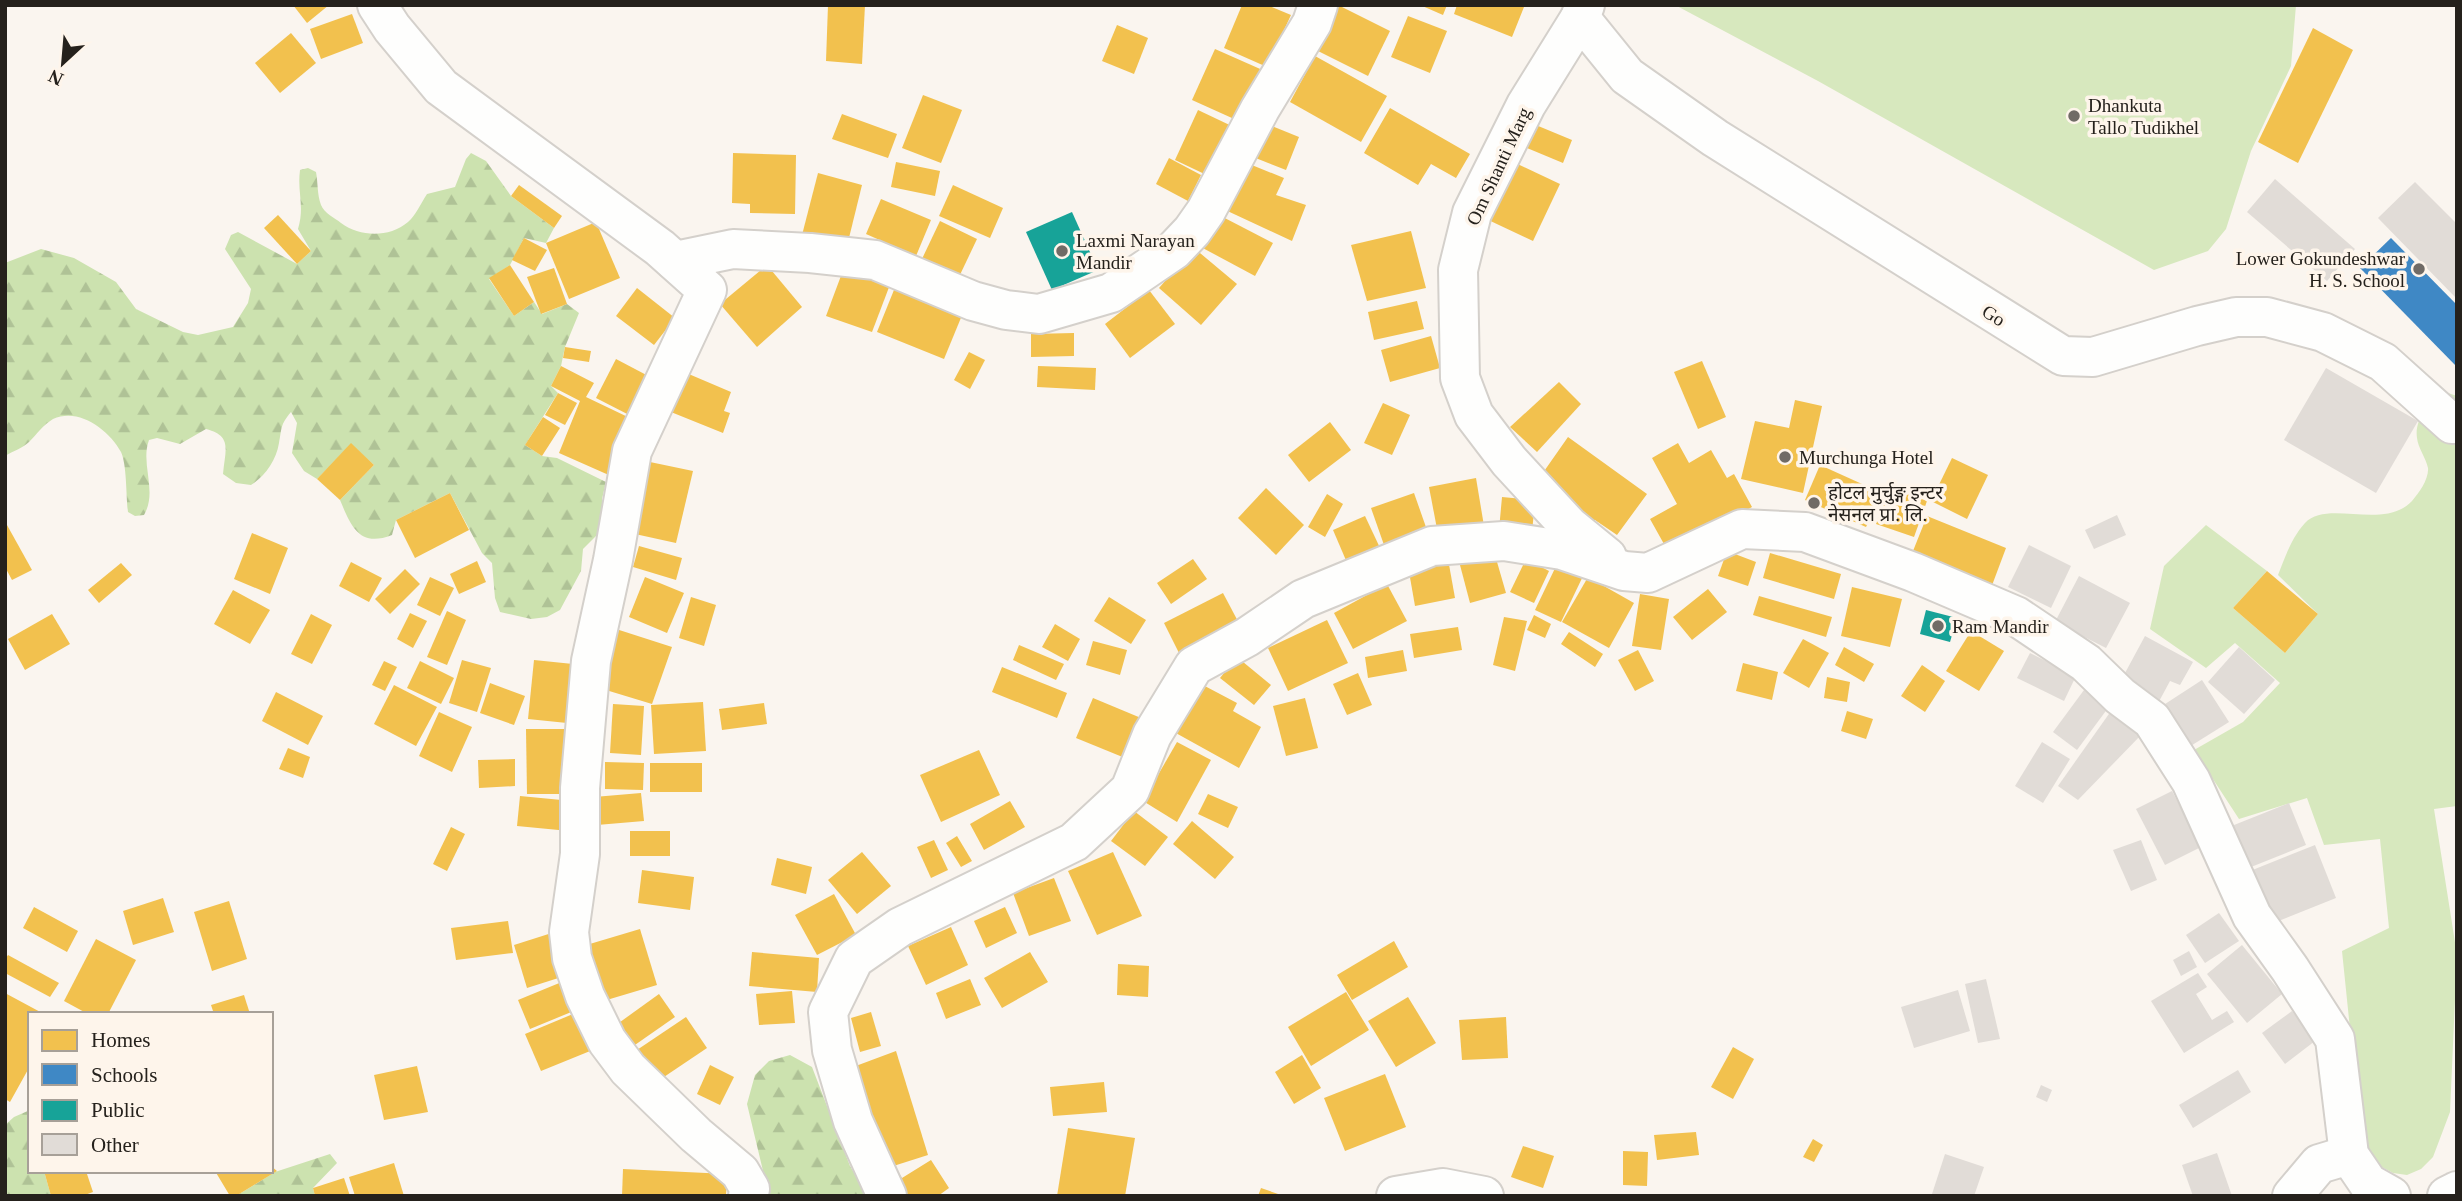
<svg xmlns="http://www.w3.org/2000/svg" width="2462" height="1201" font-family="'Times New Roman','Noto Sans Devanagari',serif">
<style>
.grass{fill:#d7e8be}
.forest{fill:url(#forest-firs)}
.homes{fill:#f2c14e}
.schools{fill:#3f88c5}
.public{fill:#17a398}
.building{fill:#e1dcd7}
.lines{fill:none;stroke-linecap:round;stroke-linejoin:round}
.minor-casing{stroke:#d4d0cb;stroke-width:42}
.minor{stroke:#fefefd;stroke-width:38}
.poi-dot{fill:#706b66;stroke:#fef5eb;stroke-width:2.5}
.labels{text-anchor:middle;stroke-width:7;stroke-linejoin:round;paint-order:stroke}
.poi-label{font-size:19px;fill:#25211c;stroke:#fef5eb;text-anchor:start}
.street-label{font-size:19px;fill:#25211c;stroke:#fef5eb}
</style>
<defs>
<pattern id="forest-firs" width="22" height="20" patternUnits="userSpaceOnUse" patternTransform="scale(1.75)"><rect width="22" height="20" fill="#cce2af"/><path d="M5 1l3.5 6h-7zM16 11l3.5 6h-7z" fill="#afc296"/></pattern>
</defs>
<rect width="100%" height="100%" fill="#faf5ef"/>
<g class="grass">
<path d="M1675,5H2296L2291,66L2251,151L2226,229L2208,251L2154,270L1818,81Z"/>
<path d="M2448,393L2457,396V806L2434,809L2457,955L2450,1112L2433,1157L2421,1169L2407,1175L2393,1173L2380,1166L2371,1156L2361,1136L2342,951L2389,928L2380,839L2324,845L2307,798L2239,819L2194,750L2243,722L2280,683L2235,643L2206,668L2150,629L2164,566L2206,525L2267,571L2233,608L2285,653L2318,614L2278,575C2285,557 2292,537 2305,523C2327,499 2384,531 2412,501C2419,493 2429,479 2428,468C2426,458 2418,448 2417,438C2414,418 2431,400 2448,393Z"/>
</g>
<g class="forest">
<path d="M471,153L486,161L511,196L554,228L546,243L524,238L510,265L489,279L514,316L534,302L542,314L567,304L579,313L565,347L561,366L551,386L558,393L525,445L542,456L557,458L606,482L602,499L607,521L604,528L583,549L581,571L560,610L547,617L531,619L500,612L495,598L492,563L482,553L450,493L396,520L392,535C359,548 351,526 340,500L374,465L351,444L317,479L304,471L292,453L297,423L291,412C280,425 282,428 279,443C276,461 265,476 251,485L236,483L223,474C225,450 233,436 206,429L180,444L157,438L149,440C140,464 158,491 144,515L135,516L128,512C126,497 127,465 121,452C109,430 79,407 53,419C43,425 37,434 29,442C23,448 13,451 5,456V263L41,249L74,258L116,282L136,309L183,332L198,335L233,327L248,303L251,289L225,249L231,235L238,232L297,264L311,251L298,229C305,206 297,193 300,170L308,168L316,172C318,182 317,195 321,205C324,213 335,218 341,223C360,237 389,238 408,222C416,215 421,203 427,194L455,187L466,159Z"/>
<path d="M790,1055L812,1067L850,1166L869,1196H769L747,1104L755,1075L769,1061Z"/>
<path d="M30,1110V1171H44L51,1196H5V1125L14,1117Z"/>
<path d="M330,1154L337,1163L313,1188L315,1196H236L275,1172Z"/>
</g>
<g class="homes">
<path d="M293,5H329L307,23Z"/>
<path d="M828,5H865L862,64L826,61Z"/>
<path d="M1242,5H1267L1291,15L1267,67L1224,48Z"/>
<path d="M1331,5H1338L1390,31L1368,76L1310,47Z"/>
<path d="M1420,5H1447L1443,15Z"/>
<path d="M1457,5H1521L1524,7L1512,37L1454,14Z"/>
<path d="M352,14L363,43L321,59L310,29Z"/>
<path d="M1408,16L1447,31L1430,73L1391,57Z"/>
<path d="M1117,25L1148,38L1134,74L1102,61Z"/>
<path d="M2313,28L2353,50L2298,163L2258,142Z"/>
<path d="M291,33L316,63L280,93L255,63Z"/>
<path d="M1215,49L1267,72L1243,123L1192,100Z"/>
<path d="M1315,56L1387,96L1361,142L1290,102Z"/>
<path d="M923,95L962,110L941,163L902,148Z"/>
<path d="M1390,108L1470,154L1456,178L1431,164L1418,185L1364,153Z"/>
<path d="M1198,110L1238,129L1215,179L1175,160Z"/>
<path d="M842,114L897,134L888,158L832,139Z"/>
<path d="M1262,122L1299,137L1286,170L1248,155Z"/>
<path d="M1531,123L1572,140L1563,163L1522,146Z"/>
<path d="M733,153L796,155L795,214L750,213V204L732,203Z"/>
<path d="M1169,158L1201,175L1188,201L1156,184Z"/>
<path d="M1509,160L1560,184L1533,241L1482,217Z"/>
<path d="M1242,161L1284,178L1276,195L1306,205L1292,241L1221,208Z"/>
<path d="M896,162L940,171L935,196L891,187Z"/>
<path d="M818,173L862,185L847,246L802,235Z"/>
<path d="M519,185L562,216L554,228L511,196Z"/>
<path d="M953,185L1003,208L990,238L939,216Z"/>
<path d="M881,199L931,220L916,256L866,234Z"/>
<path d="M1217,214L1273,243L1255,276L1199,246Z"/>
<path d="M278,215L311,251L297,264L264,228Z"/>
<path d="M940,221L977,239L958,279L921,261Z"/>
<path d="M596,222L620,278L569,299L546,243Z"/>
<path d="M1411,231L1426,288L1367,301L1351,245Z"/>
<path d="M524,238L547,250L535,271L512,260Z"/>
<path d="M1194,248L1237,284L1201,325L1159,288Z"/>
<path d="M510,265L534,302L514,316L489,278Z"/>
<path d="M767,265L802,307L757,347L720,304Z"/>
<path d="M845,265L891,282L872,332L826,316Z"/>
<path d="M554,268L567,304L541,314L527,277Z"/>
<path d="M898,280L965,308L944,359L877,332Z"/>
<path d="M637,288L675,318L654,345L616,316Z"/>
<path d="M1149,290L1175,324L1130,358L1105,324Z"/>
<path d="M1417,301L1424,329L1374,340L1368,312Z"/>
<path d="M1074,333V356L1031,357V334Z"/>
<path d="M1431,336L1440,368L1390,382L1381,350Z"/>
<path d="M565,347L591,351L589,362L563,358Z"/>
<path d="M969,352L985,360L970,389L954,380Z"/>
<path d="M616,359L654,379L635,418L596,398Z"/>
<path d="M1702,361L1726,417L1698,429L1674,372Z"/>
<path d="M561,366L594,383L586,397L632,419L611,476L559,453L580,401L551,386Z"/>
<path d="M1038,366L1096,368L1095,390L1037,387Z"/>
<path d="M677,369L731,392L724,411L730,413L723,433L661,408Z"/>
<path d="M1559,382L1581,404L1537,452L1510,427Z"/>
<path d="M558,393L577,403L565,425L545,415Z"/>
<path d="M1795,400L1822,406L1803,493L1741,479L1755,421L1789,428Z"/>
<path d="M1383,403L1410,415L1392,455L1364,443Z"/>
<path d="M543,417L560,428L542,456L525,445Z"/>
<path d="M1330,422L1351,450L1309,482L1288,455Z"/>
<path d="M1568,437L1647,494L1617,535L1595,520L1590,527L1533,487Z"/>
<path d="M351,443L374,465L340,500L317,479Z"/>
<path d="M1678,443L1689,463L1711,450L1727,478L1734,474L1752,507L1669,553L1650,519L1677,504L1652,458Z"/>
<path d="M1952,458L1988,475L1967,519L1931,501Z"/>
<path d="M650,462L693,471L676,543L635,534Z"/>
<path d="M1820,465L1882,493L1866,527L1805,500Z"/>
<path d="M1476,478L1484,526L1438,534L1429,487Z"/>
<path d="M1888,487L1927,501L1914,537L1876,524Z"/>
<path d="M1266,488L1304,525L1276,555L1238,518Z"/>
<path d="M450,493L469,530L415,558L396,520Z"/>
<path d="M1414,493L1427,530L1384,545L1371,508Z"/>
<path d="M1327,494L1343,504L1325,537L1308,527Z"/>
<path d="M1502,497L1535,500L1532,533L1499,530Z"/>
<path d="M1365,516L1381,550L1348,565L1333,530Z"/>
<path d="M1927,516L2006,548L1991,588L1911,556Z"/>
<path d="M7,525L32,570L12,580L5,567V526Z"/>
<path d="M252,533L288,548L270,594L234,579Z"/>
<path d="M639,546L682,558L676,580L633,567Z"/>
<path d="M1727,551L1756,562L1748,586L1718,576Z"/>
<path d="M1770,553L1841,574L1834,599L1763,578Z"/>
<path d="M1495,555L1506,593L1470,603L1460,565Z"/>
<path d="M1193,559L1207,579L1171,604L1157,583Z"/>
<path d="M1448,559L1455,598L1415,606L1408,566Z"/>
<path d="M1526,559L1549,571L1534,603L1510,592Z"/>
<path d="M477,561L486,582L459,594L450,574Z"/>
<path d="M351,562L382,578L369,602L339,586Z"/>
<path d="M1558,562L1584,574L1561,622L1535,610Z"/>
<path d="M121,563L132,575L99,603L88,590Z"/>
<path d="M405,569L420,584L390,614L375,599Z"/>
<path d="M2267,571L2318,614L2285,653L2233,608Z"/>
<path d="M430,577L454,588L440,616L417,605Z"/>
<path d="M645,577L684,593L667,633L629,617Z"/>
<path d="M1588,577L1634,603L1609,648L1562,622Z"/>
<path d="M1387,584L1407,621L1353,649L1334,613Z"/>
<path d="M1852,587L1902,599L1890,647L1841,636Z"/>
<path d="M1708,589L1727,612L1692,640L1673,617Z"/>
<path d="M233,590L270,610L250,644L214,624Z"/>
<path d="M1223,593L1241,627L1181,657L1164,623Z"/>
<path d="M1640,594L1669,599L1661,650L1632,646Z"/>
<path d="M1759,596L1832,617L1826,637L1753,615Z"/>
<path d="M691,597L716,605L704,646L679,638Z"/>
<path d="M1109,597L1146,620L1131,644L1094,621Z"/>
<path d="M447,611L466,620L447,665L427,657Z"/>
<path d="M410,613L427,621L413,648L397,639Z"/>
<path d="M52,614L70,644L25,670L8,639Z"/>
<path d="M311,614L332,625L312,664L291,654Z"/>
<path d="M1534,615L1551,624L1545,638L1527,630Z"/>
<path d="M1504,617L1527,621L1515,671L1493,665Z"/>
<path d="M1327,620L1348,663L1288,691L1268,648Z"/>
<path d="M1055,624L1080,639L1068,661L1042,647Z"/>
<path d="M1458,627L1462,650L1414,658L1410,634Z"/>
<path d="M613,628L672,647L652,704L596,687Z"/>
<path d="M1971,631L2004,651L1979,691L1946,671Z"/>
<path d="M1569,632L1603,654L1595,667L1561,644Z"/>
<path d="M1803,639L1829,653L1809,688L1783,673Z"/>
<path d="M1093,641L1127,650L1120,675L1086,665Z"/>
<path d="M1019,645L1064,664L1056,680L1013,660Z"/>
<path d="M1844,647L1874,664L1864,682L1835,665Z"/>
<path d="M1403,650L1407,671L1368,678L1365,657Z"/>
<path d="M1638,650L1654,681L1635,691L1618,660Z"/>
<path d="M1237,657L1271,685L1254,705L1220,678Z"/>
<path d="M462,660L491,668L477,712L449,703Z"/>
<path d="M534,660L573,664L567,723L528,719Z"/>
<path d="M384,661L397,667L385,691L372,685Z"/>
<path d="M420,661L454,678L441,704L407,688Z"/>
<path d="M1743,663L1778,672L1772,700L1736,691Z"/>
<path d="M1922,665L1945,681L1925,712L1901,696Z"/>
<path d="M1002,667L1067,693L1057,718L992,692Z"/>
<path d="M1358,673L1372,705L1347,715L1333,684Z"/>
<path d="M1827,677L1850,682L1847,702L1824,698Z"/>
<path d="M490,683L525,696L514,725L480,713Z"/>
<path d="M1201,684L1237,703L1233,711L1261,727L1239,768L1174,732Z"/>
<path d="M394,685L437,707L416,746L374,724Z"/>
<path d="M276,692L323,716L308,745L262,721Z"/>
<path d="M1093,698L1141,718L1125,758L1076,738Z"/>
<path d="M1305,698L1318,748L1286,756L1273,706Z"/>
<path d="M703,702L706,751L654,754L651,705Z"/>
<path d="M764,703L767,724L722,730L719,709Z"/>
<path d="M613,704L644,706L641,755L610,753Z"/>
<path d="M1847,711L1873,719L1866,739L1841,731Z"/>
<path d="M439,712L472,727L452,772L419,756Z"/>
<path d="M526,729H570L571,794H527Z"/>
<path d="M1177,742L1211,760L1177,822L1143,801Z"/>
<path d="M288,748L310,757L303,778L279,769Z"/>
<path d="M979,750L1000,795L941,822L920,775Z"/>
<path d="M515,759V786L479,788L478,760Z"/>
<path d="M605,762L644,763L643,790L605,789Z"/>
<rect x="650" y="763" width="52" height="29"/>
<path d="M641,793L644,821L597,825L594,797Z"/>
<path d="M1208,794L1238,807L1228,828L1198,814Z"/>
<path d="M520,796L572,801L569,831L517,826Z"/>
<path d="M1010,801L1025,827L984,850L970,824Z"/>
<path d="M1134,811L1168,837L1145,866L1111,841Z"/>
<path d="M1192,821L1234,857L1215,879L1173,844Z"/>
<path d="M451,827L465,834L447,871L433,864Z"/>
<rect x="630" y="831" width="40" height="25"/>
<path d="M957,836L972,861L961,867L946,843Z"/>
<path d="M934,840L948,870L931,878L917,847Z"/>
<path d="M862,852L891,886L857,914L828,880Z"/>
<path d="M1113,852L1142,916L1097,935L1068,871Z"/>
<path d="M777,858L812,867L806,894L771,885Z"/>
<path d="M642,870L694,877L690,910L638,903Z"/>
<path d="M1054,878L1071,921L1029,936L1013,893Z"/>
<path d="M834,894L856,935L817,955L795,915Z"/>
<path d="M163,898L174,932L133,945L123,911Z"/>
<path d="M229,901L247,959L212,971L194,912Z"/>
<path d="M34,907L78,931L67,952L23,928Z"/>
<path d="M1005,907L1017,933L986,948L974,921Z"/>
<path d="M508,921L513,953L456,960L451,928Z"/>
<path d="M951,927L968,965L926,985L908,946Z"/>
<path d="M640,929L657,985L600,1002L583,946Z"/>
<path d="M558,931L571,974L527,988L514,945Z"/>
<path d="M96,939L136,960L108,1014H88L64,1001Z"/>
<path d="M1394,941L1408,967L1352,1000L1337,975Z"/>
<path d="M752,952L819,958L817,992L749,986Z"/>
<path d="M1030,952L1048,982L1002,1008L984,978Z"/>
<path d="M8,955L59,983L50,997L5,973V960Z"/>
<path d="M1118,964L1149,966L1148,997L1117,995Z"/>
<path d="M569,979L581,1008L530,1029L518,1000Z"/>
<path d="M970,979L981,1005L946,1019L936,993Z"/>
<path d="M792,991L795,1023L759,1025L756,994Z"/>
<path d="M1346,992L1369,1030L1311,1066L1288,1027Z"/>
<path d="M5,993L44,1014H30V1066L10,1102L5,1099Z"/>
<path d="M659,994L675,1017L632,1047L616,1025Z"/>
<path d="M244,995L250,1014H214L211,1005Z"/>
<path d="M1408,997L1436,1043L1396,1067L1368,1021Z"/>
<path d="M585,1009L600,1047L541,1071L525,1034Z"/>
<path d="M871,1012L881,1046L860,1052L851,1018Z"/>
<path d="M686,1017L707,1048L652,1085L631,1054Z"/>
<path d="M1506,1017L1508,1058L1462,1060L1459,1020Z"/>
<path d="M1733,1047L1754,1059L1733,1099L1711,1087Z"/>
<path d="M896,1051L928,1155L884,1169L845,1070Z"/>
<path d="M1302,1055L1321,1088L1294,1104L1275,1072Z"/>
<path d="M710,1065L734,1077L720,1105L697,1094Z"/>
<path d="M417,1066L428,1112L384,1120L374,1075Z"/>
<path d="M1385,1074L1406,1127L1345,1151L1324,1098Z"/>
<path d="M1104,1082L1107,1112L1053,1116L1050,1087Z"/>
<path d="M1068,1128L1135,1138L1125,1196H1057Z"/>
<path d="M1696,1132L1699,1155L1657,1160L1654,1135Z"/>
<path d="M1813,1139L1823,1145L1814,1162L1803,1157Z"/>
<path d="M1523,1146L1554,1156L1543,1188L1511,1177Z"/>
<path d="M1623,1151L1648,1152L1647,1186L1623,1185Z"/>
<path d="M931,1160L949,1188L938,1196H900L889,1178L898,1172L902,1178Z"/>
<path d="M394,1163L404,1196H355L349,1177Z"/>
<path d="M271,1166L277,1171L236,1196H230L215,1171H271Z"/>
<path d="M623,1169L727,1174L726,1196H622Z"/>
<path d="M44,1171H86L93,1192L82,1196H51Z"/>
<path d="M344,1178L350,1196H315L313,1188Z"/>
<path d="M1261,1188L1281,1195V1196H1258Z"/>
</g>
<path class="schools" d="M2391,238L2457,305V367L2360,268Z"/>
<g class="public">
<path d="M1072,212L1098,270L1052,290L1026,232Z"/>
<path d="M1926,610L1957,618L1950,642L1920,634Z"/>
</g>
<g class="building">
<path d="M2275,179L2355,249L2327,281L2247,212Z"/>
<path d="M2415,182L2457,224V299L2378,218Z"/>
<path d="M2326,368L2418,421L2376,493L2284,440Z"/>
<path d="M2117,515L2126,535L2094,549L2085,530Z"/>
<path d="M2029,545L2071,566L2051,608L2008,587Z"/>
<path d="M2079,576L2130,603L2106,648L2055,622Z"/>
<path d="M2145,636L2193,662L2180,685L2170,681L2156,707L2118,686Z"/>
<path d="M2239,647L2275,680L2244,714L2208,682Z"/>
<path d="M2030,653L2076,676L2064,701L2017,678Z"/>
<path d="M2202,680L2229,722L2189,747L2162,706Z"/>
<path d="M2084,690L2108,708L2077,750L2053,732Z"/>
<path d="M2111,711L2142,734L2078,800L2058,786Z"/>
<path d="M2042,742L2070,759L2043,803L2015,786Z"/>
<path d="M2172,791L2201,847L2165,865L2136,809Z"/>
<path d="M2289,803L2306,845L2241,871L2224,829Z"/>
<path d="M2141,840L2157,880L2131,891L2113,850Z"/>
<path d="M2315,845L2336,898L2271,924L2250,871Z"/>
<path d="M2219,913L2239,941L2205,963L2186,935Z"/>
<path d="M2242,945L2282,994L2247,1023L2207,974Z"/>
<path d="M2189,951L2197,967L2181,976L2173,960Z"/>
<path d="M2198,973L2207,987L2196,994L2212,1020L2227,1011L2234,1022L2184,1053L2151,1001Z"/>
<path d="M1986,979L2000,1039L1978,1043L1965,984Z"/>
<path d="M1958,990L1970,1031L1914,1048L1901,1007Z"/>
<path d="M2292,1011L2315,1041L2285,1064L2262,1033Z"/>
<path d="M2238,1070L2251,1092L2193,1128L2179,1105Z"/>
<path d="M2041,1085L2052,1090L2047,1102L2036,1097Z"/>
<path d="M2217,1153L2232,1196H2193L2182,1165Z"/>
<path d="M1945,1154L1984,1167L1974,1196H1938L1932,1194Z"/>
</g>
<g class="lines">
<g class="minor-casing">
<g id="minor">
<path d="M377,5L392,28L441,87L660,248L707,290L632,451L613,560L591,661L580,788V854L569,932L572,958L585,996L607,1041L628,1069L696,1135L740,1172L750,1189L748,1196"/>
<path d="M1585,5L1580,18L1526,105L1472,213L1458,270L1460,378L1474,415L1509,461L1569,526L1607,557"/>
<path d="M1580,18L1627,76L1715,138L2063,356L2093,357L2197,326L2236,317H2267L2323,332L2383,362L2452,424H2457"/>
<path d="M675,261L733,249L810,253L875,260L973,301L1006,310L1039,314L1111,293L1174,250L1192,231L1206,211L1260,109L1312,23L1318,5"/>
<path d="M887,1196L853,1121L832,1050L828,1012L854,959L900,927L1074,842L1130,790L1152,735L1194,666L1247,637L1303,599L1432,546L1504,541L1562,550L1624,571L1648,573L1742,529L1805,532L1913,572L2016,616L2086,663L2120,696L2152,720L2191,781L2252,916L2290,969L2335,1039L2349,1155L2368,1183L2391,1196"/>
<path d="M1396,1196L1443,1188L1484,1196"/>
<path d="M2292,1196L2319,1164L2349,1155"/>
<path d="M2447,1196L2457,1191"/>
</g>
</g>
<use href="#minor" class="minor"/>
</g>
<g class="poi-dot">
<circle cx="2074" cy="116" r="7"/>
<circle cx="1062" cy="251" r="7"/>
<circle cx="2419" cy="269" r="7"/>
<circle cx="1785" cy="457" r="7"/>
<circle cx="1814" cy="503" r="7"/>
<circle cx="1938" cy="626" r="7"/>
</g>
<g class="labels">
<g class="poi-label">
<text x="2088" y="112">Dhankuta<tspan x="2088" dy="22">Tallo Tudikhel</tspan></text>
<text x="1076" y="247">Laxmi Narayan<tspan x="1076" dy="22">Mandir</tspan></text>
<text x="2405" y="265" text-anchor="end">Lower Gokundeshwar<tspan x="2405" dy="22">H. S. School</tspan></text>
<text x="1799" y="464">Murchunga Hotel</text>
<text x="1828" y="499">होटल मुर्चुङ्ग इन्टर<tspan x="1828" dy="22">नेसनल प्रा. लि.</tspan></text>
<text x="1952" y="633">Ram Mandir</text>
</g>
<g class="street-label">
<text transform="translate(1498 166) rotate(-65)" y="7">Om Shanti Marg</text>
<text transform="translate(1994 315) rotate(32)" y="7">Go</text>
</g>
</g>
<rect width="2462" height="1201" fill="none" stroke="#25211c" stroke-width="14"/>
<rect x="28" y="1012" width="245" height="161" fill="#fef5eb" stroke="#a7a098" stroke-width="2"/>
<rect x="42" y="1030" width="35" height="21" fill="#f2c14e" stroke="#a7a098" stroke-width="2"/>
<text x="91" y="1047" font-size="21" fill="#25211c">Homes</text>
<rect x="42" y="1064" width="35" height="21" fill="#3f88c5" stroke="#a7a098" stroke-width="2"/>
<text x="91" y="1082" font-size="21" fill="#25211c">Schools</text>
<rect x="42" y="1100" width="35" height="21" fill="#17a398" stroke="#a7a098" stroke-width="2"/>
<text x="91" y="1117" font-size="21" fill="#25211c">Public</text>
<rect x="42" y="1134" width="35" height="21" fill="#e1dcd7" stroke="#a7a098" stroke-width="2"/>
<text x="91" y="1152" font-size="21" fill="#25211c">Other</text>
<g transform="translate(63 63) rotate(206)" stroke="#fef5eb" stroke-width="5" paint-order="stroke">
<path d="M0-5L12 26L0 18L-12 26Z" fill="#25211c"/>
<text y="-10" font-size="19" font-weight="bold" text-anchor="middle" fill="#25211c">N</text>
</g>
</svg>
